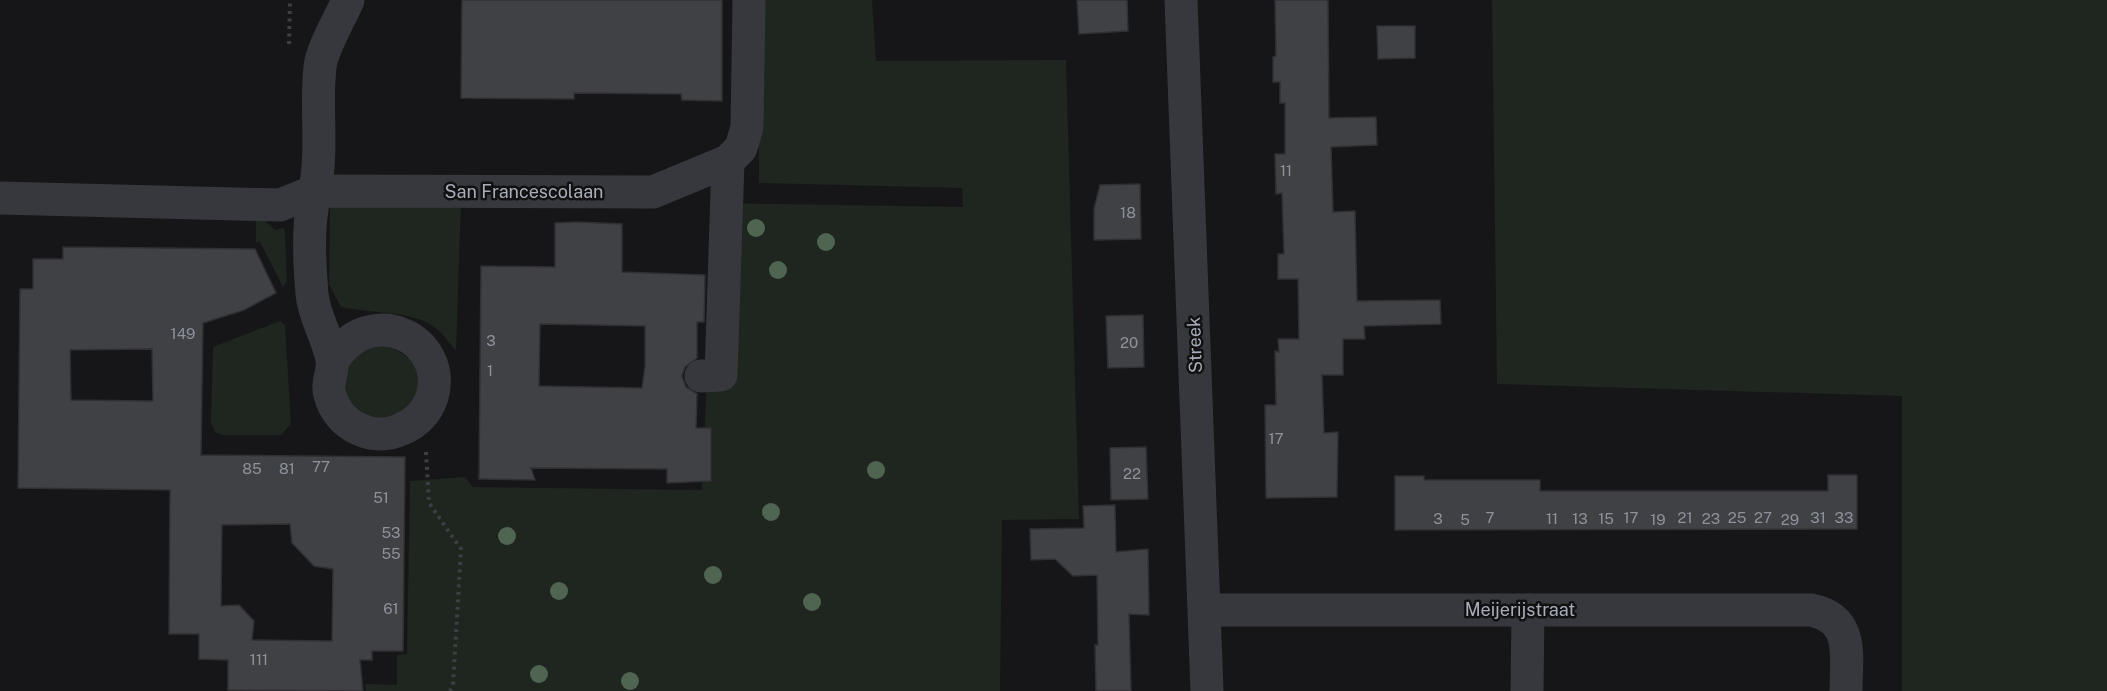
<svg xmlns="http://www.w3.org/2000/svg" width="2107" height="691" font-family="'Public Sans',sans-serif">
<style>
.green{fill:#1e261f}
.building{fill:#404145;stroke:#303034;stroke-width:1.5;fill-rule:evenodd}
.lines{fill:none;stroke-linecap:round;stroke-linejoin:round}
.path{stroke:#3d3f44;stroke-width:4;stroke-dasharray:3 4.5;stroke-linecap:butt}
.minor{stroke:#37383d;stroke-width:33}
.tree{fill:#506452}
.labels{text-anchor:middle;stroke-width:5;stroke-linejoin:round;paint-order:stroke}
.number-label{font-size:15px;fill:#8e929b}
.street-label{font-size:18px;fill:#a8adb8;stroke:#111113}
</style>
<rect width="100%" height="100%" fill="#161618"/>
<g class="green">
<path d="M759,0H872L876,61L1066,60L1079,519L1002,520L1000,691H366L365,684L397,685V655L407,654L410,481L465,477L473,487L702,490L714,203L963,207L962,188L759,183Z"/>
<path d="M1492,0H2107V691H1902V396L1497,384Z"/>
<path d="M330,201H461L456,351C450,344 444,335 437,329C418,311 368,313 341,307L329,284Z"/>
<path d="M269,216L266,222L275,230L284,228L285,233L287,281L283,287L260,242H256V218Z"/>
<path d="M280,321L285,325L291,424L281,435H222L215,432L211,423L213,347Z"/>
<path d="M386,343L416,363C418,371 422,383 420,390C404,437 340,426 344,377C345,370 346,361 352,356C360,349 376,346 386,343Z"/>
</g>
<g class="building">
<path d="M462,0H722V101L682,100L681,94L574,93V99L461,98Z"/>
<path d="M1077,0H1127L1128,31L1079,34Z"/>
<path d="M1275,0H1328L1329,118L1376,117L1377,145L1331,147L1333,212L1355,211L1357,301L1440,300L1441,324L1364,326L1365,339H1343V375H1322L1324,433L1338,432L1337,497L1266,498L1265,405H1276L1275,351L1279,352L1278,339H1299L1298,279H1278V254H1284L1282,193L1276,194L1275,154H1285V103H1280V82H1273V57L1276,56Z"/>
<path d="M1377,26H1415V58L1378,59Z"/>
<path d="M1140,184L1141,239L1094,240V209L1100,185Z"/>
<path d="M576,222L622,224V272L705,275L704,322H697V358L685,367L682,376L686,387L697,394L696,428H711V481L667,483V469L531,468L535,480L479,479L481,266L555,267V223ZM540,324L645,326V367L642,388L539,386Z"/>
<path d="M63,247L255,249L276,293L244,310L203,323L201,455L405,457L403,651H372V660H360L363,691L228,690V660L199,659V634H169L170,490L18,488L20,289H33V259H63ZM152,349L153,401L71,400L70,350ZM290,524L292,543L314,566L333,569L332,641L252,640L254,621L239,605L221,606L222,525Z"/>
<path d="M1143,315L1144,367L1108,368L1106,316Z"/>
<path d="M1146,447L1148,499L1111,500L1110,448Z"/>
<path d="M1828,475H1857V529L1395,530V476H1424V480H1540V491H1828Z"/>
<path d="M1115,505L1116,552L1148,549L1149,615L1129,614L1131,691H1096L1095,645H1098L1097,575L1073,576L1055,559L1031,560L1030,529L1084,528L1083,506Z"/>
</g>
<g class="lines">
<g class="path">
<path d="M289,44L290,0"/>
<path d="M426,452L429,503L461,549L453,685L450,691"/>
</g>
<g class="minor">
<path d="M1181,0L1207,691"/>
<path d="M0,198L280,205L315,191L653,192L728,161L741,148L747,127L749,0"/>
<path d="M332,362C369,299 449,339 432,397C427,412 416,423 402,429C373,443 338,426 330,395C326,383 334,371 332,360C328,337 314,317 312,294C310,270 308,241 311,217C313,200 317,184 318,167C321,134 316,100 320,67C322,48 340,19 348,0"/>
<path d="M701,376L721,375L728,161"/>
<path d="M1205,610H1811C1855,619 1846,656 1846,691"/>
<path d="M1527,691L1528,610"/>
</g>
</g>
<g class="tree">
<circle cx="756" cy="228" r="9"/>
<circle cx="826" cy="242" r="9"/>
<circle cx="778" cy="270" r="9"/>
<circle cx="876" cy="470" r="9"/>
<circle cx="771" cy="512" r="9"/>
<circle cx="507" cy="536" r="9"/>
<circle cx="713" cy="575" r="9"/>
<circle cx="559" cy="591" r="9"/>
<circle cx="812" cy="602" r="9"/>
<circle cx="539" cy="674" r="9"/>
<circle cx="630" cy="681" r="9"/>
</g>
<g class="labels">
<g class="number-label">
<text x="1286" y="176">11</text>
<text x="1128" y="218">18</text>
<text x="183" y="339">149</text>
<text x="491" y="346">3</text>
<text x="1129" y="348">20</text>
<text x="490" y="376">1</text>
<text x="1276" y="444">17</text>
<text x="321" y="472">77</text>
<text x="252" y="474">85</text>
<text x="287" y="474">81</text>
<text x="1132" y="479">22</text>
<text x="381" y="503">51</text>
<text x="1490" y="523">7</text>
<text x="1631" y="523">17</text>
<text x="1685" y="523">21</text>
<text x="1737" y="523">25</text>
<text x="1763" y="523">27</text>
<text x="1818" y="523">31</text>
<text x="1844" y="523">33</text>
<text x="1438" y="524">3</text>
<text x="1552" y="524">11</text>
<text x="1580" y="524">13</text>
<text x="1606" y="524">15</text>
<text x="1711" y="524">23</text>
<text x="1465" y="525">5</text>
<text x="1658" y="525">19</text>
<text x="1790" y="525">29</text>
<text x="391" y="538">53</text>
<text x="391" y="559">55</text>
<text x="391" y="614">61</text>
<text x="259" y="665">111</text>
</g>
<g class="street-label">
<text x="524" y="198">San Francescolaan</text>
<text transform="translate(1195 345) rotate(-92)" y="6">Streek</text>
<text x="1520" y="616">Meijerijstraat</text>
</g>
</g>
</svg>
